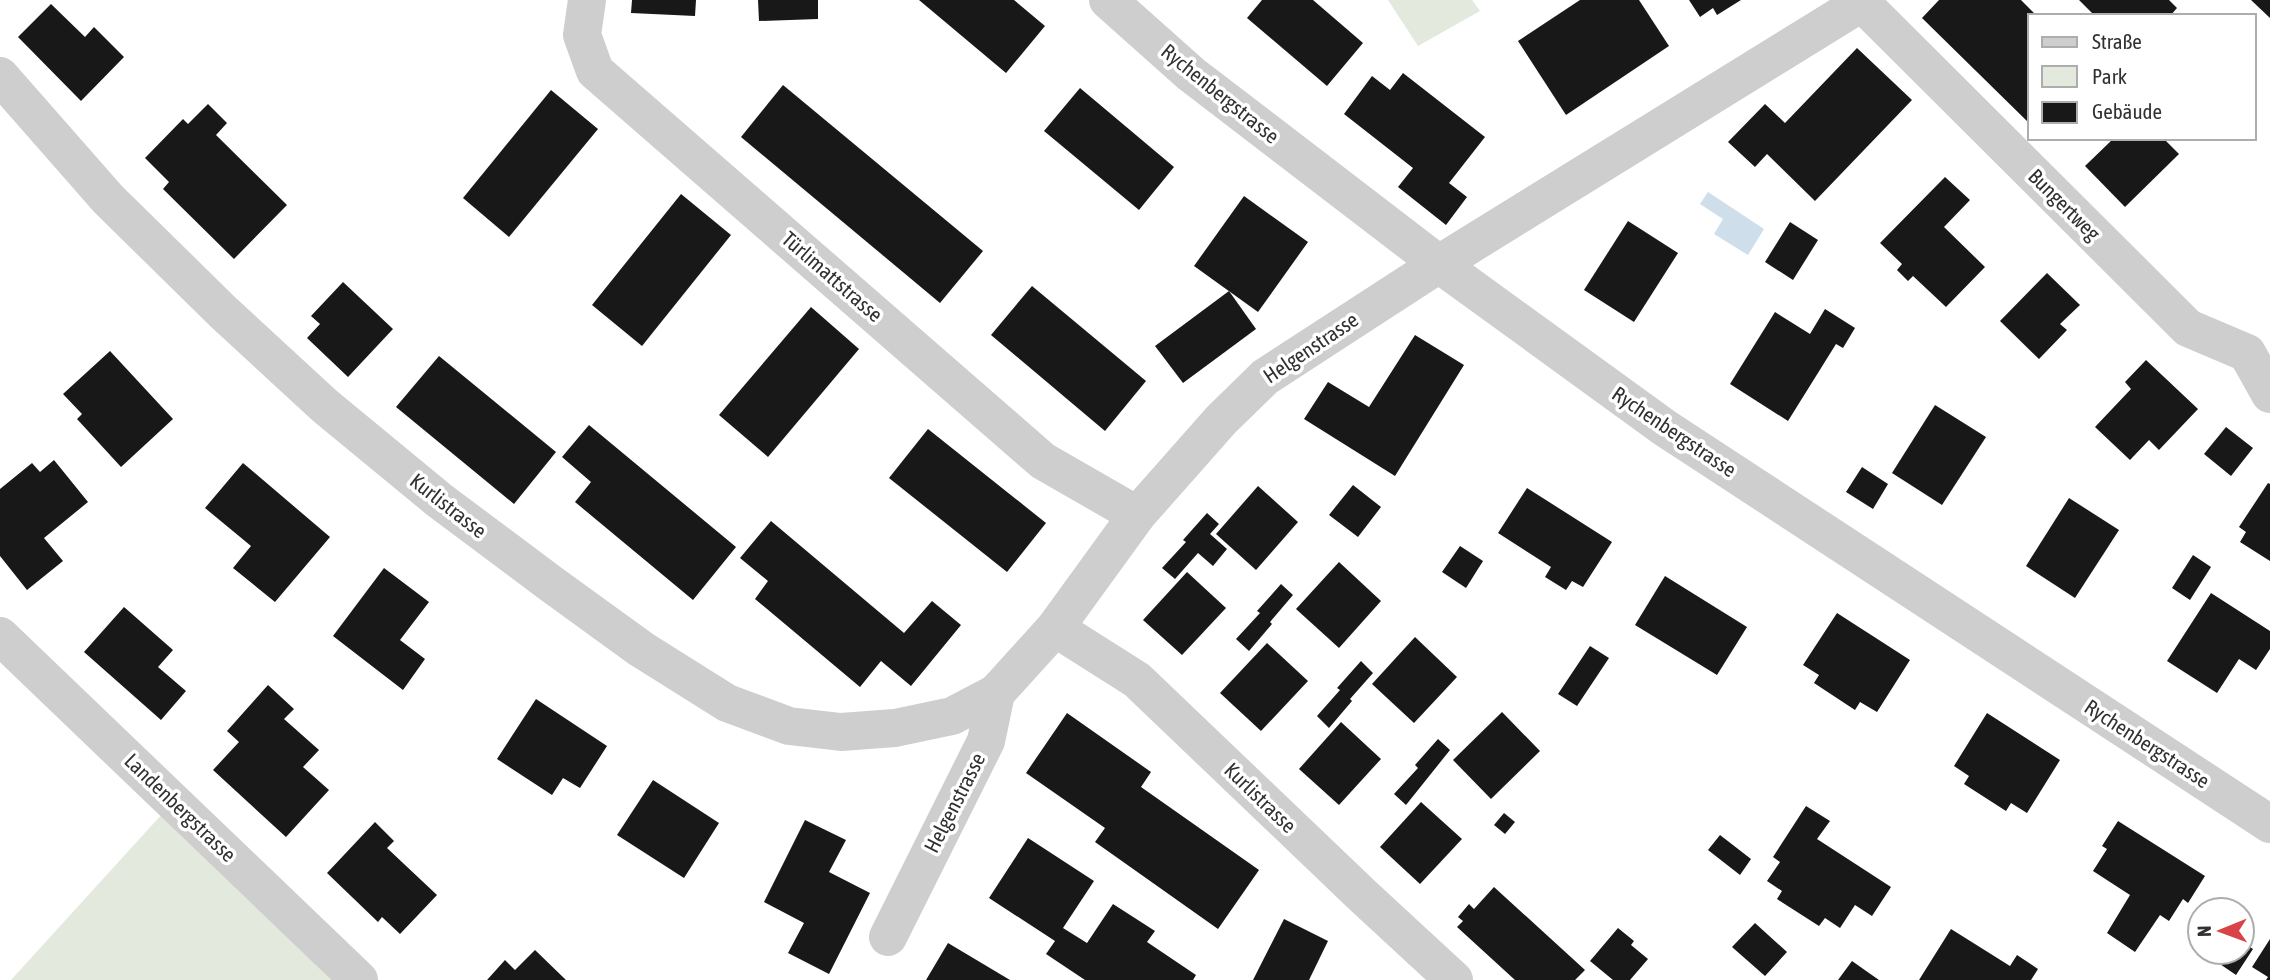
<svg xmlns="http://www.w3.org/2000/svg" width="2270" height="980" font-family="'Asap Condensed',sans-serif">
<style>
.green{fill:#e3e9dd}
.water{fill:#cedeea}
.building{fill:#181818}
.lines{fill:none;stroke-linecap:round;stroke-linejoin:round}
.minor{stroke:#cecece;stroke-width:38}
.tertiary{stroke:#cecece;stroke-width:38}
.labels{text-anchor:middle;stroke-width:7;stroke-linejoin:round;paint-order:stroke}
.street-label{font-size:21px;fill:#313131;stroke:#fff}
</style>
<rect width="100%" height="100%" fill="#fff"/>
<g class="green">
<path d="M1388,0H1472L1480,11L1418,46Z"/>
<path d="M173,802L359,980H11Z"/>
</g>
<path class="water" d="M1708,192L1764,229L1748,255L1714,234L1723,219L1700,204Z"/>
<g class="building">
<path d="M632,0H696L695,16L631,13Z"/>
<path d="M758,0H818V19L759,21Z"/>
<path d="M919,0H1014L1045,26L1006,73Z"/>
<path d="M1262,0H1313L1363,43L1327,86L1247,18Z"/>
<path d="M1580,0H1639L1669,46L1566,115L1518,41Z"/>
<path d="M1689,0H1741L1717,15L1713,8L1700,17Z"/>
<path d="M1939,0H2021L2037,16H2030V124L1922,18Z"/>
<path d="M2079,0H2169L2177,8L2170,16H2095Z"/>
<path d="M2251,0H2270V18Z"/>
<path d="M51,4L85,37L94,27L124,57L81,101L18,37Z"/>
<path d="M1857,48L1912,100L1815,201L1767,154L1755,167L1728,142L1765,104L1785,123Z"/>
<path d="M1403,73L1485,137L1449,183L1467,197L1446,225L1398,187L1413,168L1344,114L1372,76L1390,90Z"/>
<path d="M783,85L983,251L940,303L741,137Z"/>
<path d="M1080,88L1174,167L1139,210L1044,131Z"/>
<path d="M551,90L598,129L509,237L463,198Z"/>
<path d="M208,104L227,123L216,135L287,205L234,259L163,189L169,182L145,158L183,119L188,124Z"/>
<path d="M2114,138H2163L2179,154L2125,207L2085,166Z"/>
<path d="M1945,177L1970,200L1944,227L1985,267L1946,307L1913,276L1908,281L1897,270L1902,264L1880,243Z"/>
<path d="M681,194L731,235L642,346L592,305Z"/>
<path d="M1244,196L1308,242L1258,312L1194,266Z"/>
<path d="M1628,221L1678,253L1634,322L1584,290Z"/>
<path d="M1790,222L1818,240L1793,280L1765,262Z"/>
<path d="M2047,273L2080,305L2060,324L2067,330L2039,359L2000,321Z"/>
<path d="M343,282L393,329L348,377L307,338L320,324L311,316Z"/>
<path d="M1032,286L1146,381L1105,431L991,335Z"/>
<path d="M1229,291L1256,329L1183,383L1155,346Z"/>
<path d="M811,307L859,349L768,457L719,415Z"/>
<path d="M1825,309L1855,328L1843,348L1836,344L1788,421L1730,384L1775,312L1810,334Z"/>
<path d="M1415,335L1464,365L1395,476L1304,419L1328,382L1369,407Z"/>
<path d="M110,351L173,419L121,467L77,419L82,414L63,394Z"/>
<path d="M439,356L556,452L514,504L396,407Z"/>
<path d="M2146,360L2198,409L2159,450L2149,440L2130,460L2095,427L2131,389L2125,382Z"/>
<path d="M1935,405L1986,437L1942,505L1892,473Z"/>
<path d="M589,425L736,547L693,600L575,502L591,482L562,457Z"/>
<path d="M2226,427L2253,448L2231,476L2204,454Z"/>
<path d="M928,429L1046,523L1007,572L889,478Z"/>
<path d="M54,460L88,502L44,538L63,561L27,590L0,556V489L32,463L40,472Z"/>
<path d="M243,463L330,537L275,602L233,568L251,546L205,508Z"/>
<path d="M1862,467L1888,484L1873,509L1846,492Z"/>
<path d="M2268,483L2270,484V561L2240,542L2246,532L2239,527Z"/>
<path d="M1353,485L1381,507L1358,537L1329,515Z"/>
<path d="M1258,486L1298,522L1256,570L1216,534Z"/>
<path d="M1527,488L1612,542L1583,587L1572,581L1566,590L1545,577L1551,567L1498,533Z"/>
<path d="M2069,498L2119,530L2075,598L2026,566Z"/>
<path d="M1207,513L1219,524L1210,534L1227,549L1213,566L1198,553L1175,579L1162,568L1186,542L1183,540Z"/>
<path d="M771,521L904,633L932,601L961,625L911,686L881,661L860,687L755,599L768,581L740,558Z"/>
<path d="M1460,546L1483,561L1466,588L1442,572Z"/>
<path d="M2193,555L2211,567L2190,600L2172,588Z"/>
<path d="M1339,562L1381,601L1339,648L1296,609Z"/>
<path d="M384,568L429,602L400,640L425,659L403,690L333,636Z"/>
<path d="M1187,572L1226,608L1182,655L1143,620Z"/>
<path d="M1665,576L1747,627L1717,675L1635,625Z"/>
<path d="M1281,584L1293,595L1270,622L1272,624L1249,651L1236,639L1260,613L1257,611Z"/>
<path d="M2211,593L2270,631V649L2256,670L2239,659L2217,693L2167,661Z"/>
<path d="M124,607L173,650L158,667L186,691L161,720L84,652Z"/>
<path d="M1837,613L1910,660L1877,712L1860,702L1855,710L1814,683L1819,675L1803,665Z"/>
<path d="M1415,637L1457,677L1414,723L1372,684Z"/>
<path d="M1267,643L1308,681L1261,731L1220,693Z"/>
<path d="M1590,646L1609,658L1577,706L1558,694Z"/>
<path d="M1361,661L1373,673L1350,699L1352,701L1329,728L1317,716L1340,690L1337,688Z"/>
<path d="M268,685L294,709L284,719L319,750L303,767L329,790L286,837L213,770L239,742L227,731Z"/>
<path d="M536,699L607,746L580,788L563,778L552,795L497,759Z"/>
<path d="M1502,712L1540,751L1491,799L1453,760Z"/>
<path d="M1067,713L1151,772L1141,787L1259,870L1218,929L1095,842L1105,828L1026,773Z"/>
<path d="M1987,713L2060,760L2027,813L2011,803L2006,811L1964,784L1969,776L1954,766Z"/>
<path d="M1341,722L1381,759L1339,805L1299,769Z"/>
<path d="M1438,739L1450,750L1406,805L1394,794L1418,768L1415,765Z"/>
<path d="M653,780L719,823L684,878L617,835Z"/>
<path d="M1421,802L1462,839L1420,884L1380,847Z"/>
<path d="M1806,806L1830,821L1817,839L1891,887L1872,916L1855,905L1840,928L1825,918L1819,926L1777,899L1782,891L1767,881L1780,862L1773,857Z"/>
<path d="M1504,813L1515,822L1505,834L1494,825Z"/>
<path d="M805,820L846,840L829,872L870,893L829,974L788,953L804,923L764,902Z"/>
<path d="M2118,821L2205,876L2188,903L2183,899L2169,921L2160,915L2135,952L2107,933L2130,895L2093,871L2107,849L2102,846Z"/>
<path d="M375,822L394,841L387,848L437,895L400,934L382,917L378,922L327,873Z"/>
<path d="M1720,835L1751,859L1740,875L1708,850Z"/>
<path d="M1028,838L1094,881L1063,928L1087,943L1113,904L1155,931L1147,942L1196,975L1193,980H1085L1046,954L1055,941L989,898Z"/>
<path d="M1494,887L1585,970L1575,980H1515L1457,927L1463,921L1458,917L1469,904L1474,909Z"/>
<path d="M1284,919L1328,941L1309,980H1253Z"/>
<path d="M1755,923L1787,952L1765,976L1732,947Z"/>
<path d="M1618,928L1634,941L1631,945L1648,959L1630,980H1613L1590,961Z"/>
<path d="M1951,929L2010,966L2017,955L2038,969L2031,980H1919Z"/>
<path d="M2270,939V980H2266L2268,977L2252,967Z"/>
<path d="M2242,942L2253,949L2236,975L2217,962L2224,952H2242Z"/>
<path d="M948,943L1010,980H926Z"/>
<path d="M535,950L566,980H487L505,960L515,970Z"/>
<path d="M1852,961L1869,973L1879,980H1838Z"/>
</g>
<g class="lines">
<g class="minor">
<path d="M587,0L582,35L595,71L1043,461L1137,515"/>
<path d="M1862,3L2188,328L2247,353L2270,394"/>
<path d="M0,76L108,199L223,312L325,406L439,500L550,583L641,649L727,703L789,726L841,732L895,728L952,716L996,693"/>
<path d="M1055,628L1137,680L1362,895L1454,980"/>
<path d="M0,636L359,980"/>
<path d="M888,937L986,741L996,693L1055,628L1137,515L1221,420L1265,377L1439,264L1866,0"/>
</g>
<path class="tertiary" d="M1108,0L1191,74L1439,264L1665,428L2270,824"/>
</g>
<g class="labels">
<g class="street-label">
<text transform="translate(1220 94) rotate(39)" y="7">Rychenbergstrasse</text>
<text transform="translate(2064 205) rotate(45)" y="7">Bungertweg</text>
<text transform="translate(832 277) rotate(41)" y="7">Türlimattstrasse</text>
<text transform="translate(1311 348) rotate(-34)" y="7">Helgenstrasse</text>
<text transform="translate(1674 432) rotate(34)" y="7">Rychenbergstrasse</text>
<text transform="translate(448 506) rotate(38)" y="7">Kurlistrasse</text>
<text transform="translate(2147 744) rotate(33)" y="7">Rychenbergstrasse</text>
<text transform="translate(1260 798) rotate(44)" y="7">Kurlistrasse</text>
<text transform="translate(955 803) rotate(-63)" y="7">Helgenstrasse</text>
<text transform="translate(180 808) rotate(44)" y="7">Landenbergstrasse</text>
</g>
</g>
<rect x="2028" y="14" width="228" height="126" fill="#ffffff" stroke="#adadad" stroke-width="2"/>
<rect x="2042" y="37" width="35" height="10" fill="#cecece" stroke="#adadad" stroke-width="2"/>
<text x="2092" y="49" font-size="21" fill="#313131">Straße</text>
<rect x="2042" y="66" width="35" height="21" fill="#e3e9dd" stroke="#adadad" stroke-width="2"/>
<text x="2092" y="84" font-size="21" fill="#313131">Park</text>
<rect x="2042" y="102" width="35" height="21" fill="#181818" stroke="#adadad" stroke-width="2"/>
<text x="2092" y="119" font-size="21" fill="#313131">Gebäude</text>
<g transform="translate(2221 931) rotate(269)"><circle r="33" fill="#ffffff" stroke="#adadad" stroke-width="2"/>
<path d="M0-5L12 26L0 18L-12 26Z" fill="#d74346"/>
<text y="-10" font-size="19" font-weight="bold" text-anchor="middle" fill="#313131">N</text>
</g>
</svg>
